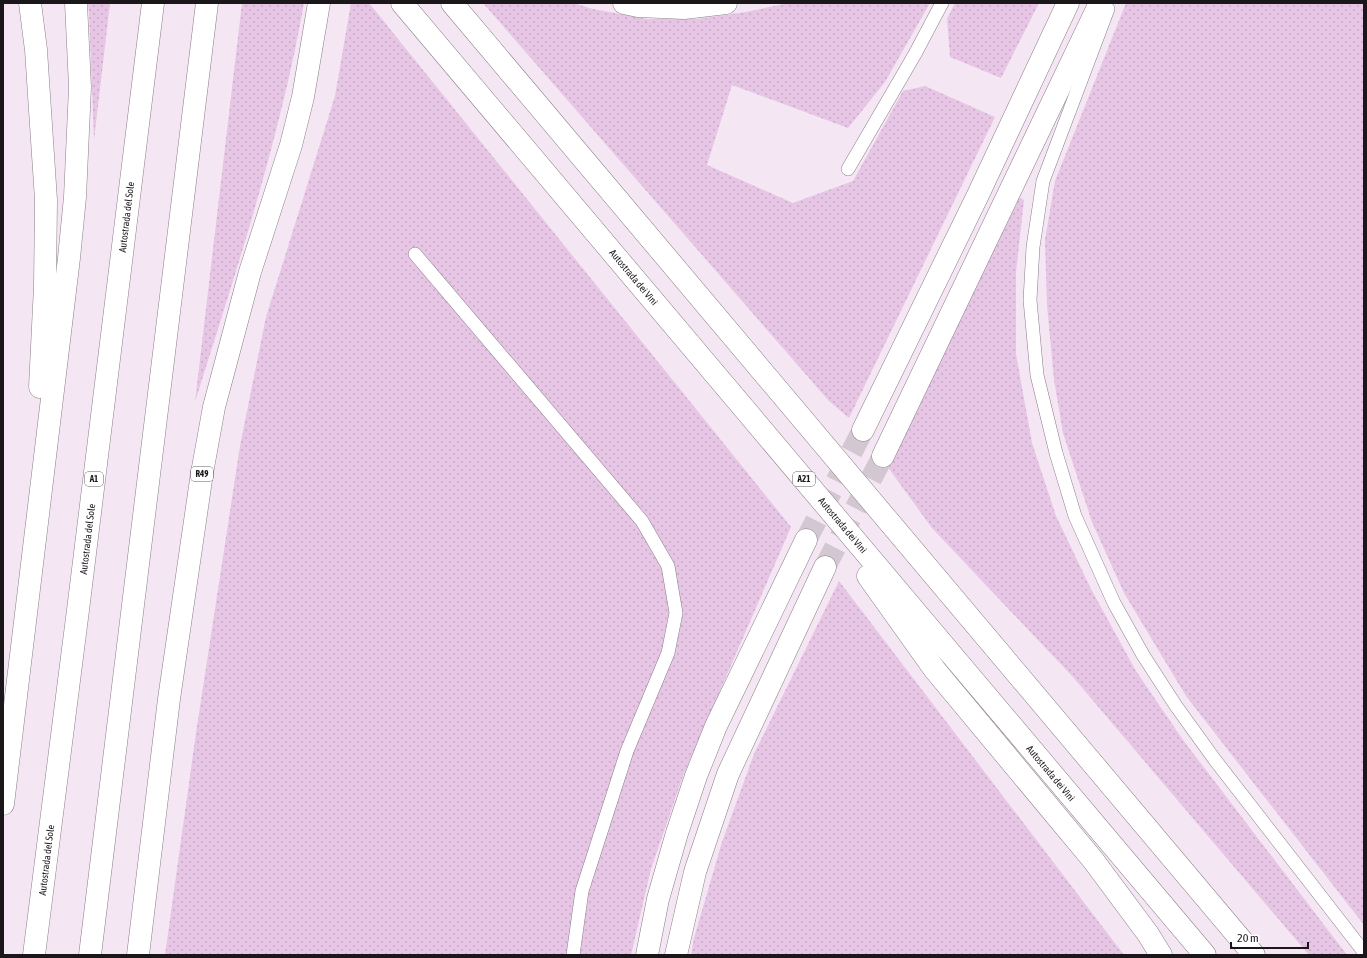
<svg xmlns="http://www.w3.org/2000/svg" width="1367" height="958" font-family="'Asap Condensed',sans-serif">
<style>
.grass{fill:url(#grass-dots)}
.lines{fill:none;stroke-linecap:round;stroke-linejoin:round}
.secondary-tunnel{stroke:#d3c8d2;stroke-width:22;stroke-dasharray:22 11;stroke-linecap:butt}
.service-casing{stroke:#8a7e89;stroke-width:14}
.secondary-casing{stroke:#8a7e89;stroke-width:23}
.motorway-casing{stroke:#8a7e89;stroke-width:23}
.service{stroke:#fff;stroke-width:13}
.secondary{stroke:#fff;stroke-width:22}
.motorway{stroke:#fff;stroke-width:22}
.labels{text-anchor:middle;stroke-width:3;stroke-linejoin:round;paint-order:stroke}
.shield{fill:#fff;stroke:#5f5c5f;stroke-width:1}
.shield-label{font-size:9px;font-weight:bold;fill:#1a161a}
.street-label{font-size:10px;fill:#1a161a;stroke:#fff}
</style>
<defs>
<pattern id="grass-dots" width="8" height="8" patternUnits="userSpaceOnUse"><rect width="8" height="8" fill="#e7c5e5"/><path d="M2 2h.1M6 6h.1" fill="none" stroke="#c6a8c4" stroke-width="1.8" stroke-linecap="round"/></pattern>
</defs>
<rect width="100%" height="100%" fill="#f4e7f3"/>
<g class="grass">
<path d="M88,3H110L94,140L89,13Z"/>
<path d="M242,3H304C280,139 236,271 195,402Z"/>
<path d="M351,3H369L791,527L683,776L651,869L631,955H165L196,733L240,446L266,317L335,96Z"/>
<path d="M483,3H573L593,9L647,19H697L746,12L788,3H930L885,82L848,128L732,85L707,165L793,203L853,181L903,91L925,86L995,117L849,418L829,401Z"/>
<path d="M955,3H1039L1001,78L950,57L947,19Z"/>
<path d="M1126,3H1364V925L1186,696L1124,593L1092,522L1063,433L1054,380L1047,305L1045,240L1055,181Z"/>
<path d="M1016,196L1024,200L1016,272V354L1032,443L1056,516L1091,589L1136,671L1183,740L1347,955H1309L1073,677L932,528L887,466Z"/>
<path d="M839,581L1124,955H691L694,938L722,842L754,754Z"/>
</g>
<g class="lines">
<g class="secondary-tunnel">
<path d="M806,540L863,430"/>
<path d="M825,567L883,456"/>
</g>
<g class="service-casing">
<g id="service">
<path d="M1108,9L1043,181L1033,247L1030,300L1037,375L1056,453L1075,516L1114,603L1143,655L1176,706L1215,760L1364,952"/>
<path d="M848,169L915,54L942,3"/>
<path d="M415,254L642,521L668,566L676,613L668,653L627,751L582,891L573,955"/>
</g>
</g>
<g class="secondary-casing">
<g id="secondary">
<path d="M863,430L977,197L1068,3"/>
<path d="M883,456L1100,3"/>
<path d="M647,955L658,899L677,833L696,776L716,726L806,540"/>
<path d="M676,955L695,872L728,774L825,567"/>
</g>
</g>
<g class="motorway-casing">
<g id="motorway">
<path d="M30,3L36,50L46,200L45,286L40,387"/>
<path d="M402,3L1205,955"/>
<path d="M452,3L1254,955"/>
<path d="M624,3L638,6L684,8L726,3"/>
<path d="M868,576L935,670L1093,860L1148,934L1161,955"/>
<path d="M3,804L69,258L75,197L80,87L76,3"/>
<path d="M34,955L78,610L153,3"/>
<path d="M90,955L207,3"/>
<path d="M138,955L169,699L202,473L214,407L250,272L291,145L303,97L319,3"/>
</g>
</g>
<use href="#service" class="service"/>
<use href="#secondary" class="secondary"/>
<use href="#motorway" class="motorway"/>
</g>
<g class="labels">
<g class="shield">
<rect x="191" y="467" width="22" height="14" rx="3"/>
<rect x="85" y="472" width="18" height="14" rx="3"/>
<rect x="793" y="472" width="22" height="14" rx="3"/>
</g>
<g class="shield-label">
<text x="202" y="477">R49</text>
<text x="94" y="482">A1</text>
<text x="804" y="482">A21</text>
</g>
<g class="street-label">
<text transform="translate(126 217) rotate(-83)" y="4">Autostrada del Sole</text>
<text transform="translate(634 277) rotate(50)" y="4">Autostrada dei Vini</text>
<text transform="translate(843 525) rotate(50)" y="4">Autostrada dei Vini</text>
<text transform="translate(87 539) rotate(-83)" y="4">Autostrada del Sole</text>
<text transform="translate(1051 773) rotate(50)" y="4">Autostrada dei Vini</text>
<text transform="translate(46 860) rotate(-83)" y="4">Autostrada del Sole</text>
</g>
</g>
<rect width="1367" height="958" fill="none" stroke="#1a161a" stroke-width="8"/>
<path d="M1231 942v6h77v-6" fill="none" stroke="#1a161a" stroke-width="2"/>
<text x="1237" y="942" font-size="12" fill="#1a161a" stroke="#ffffff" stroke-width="3" paint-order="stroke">20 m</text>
</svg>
